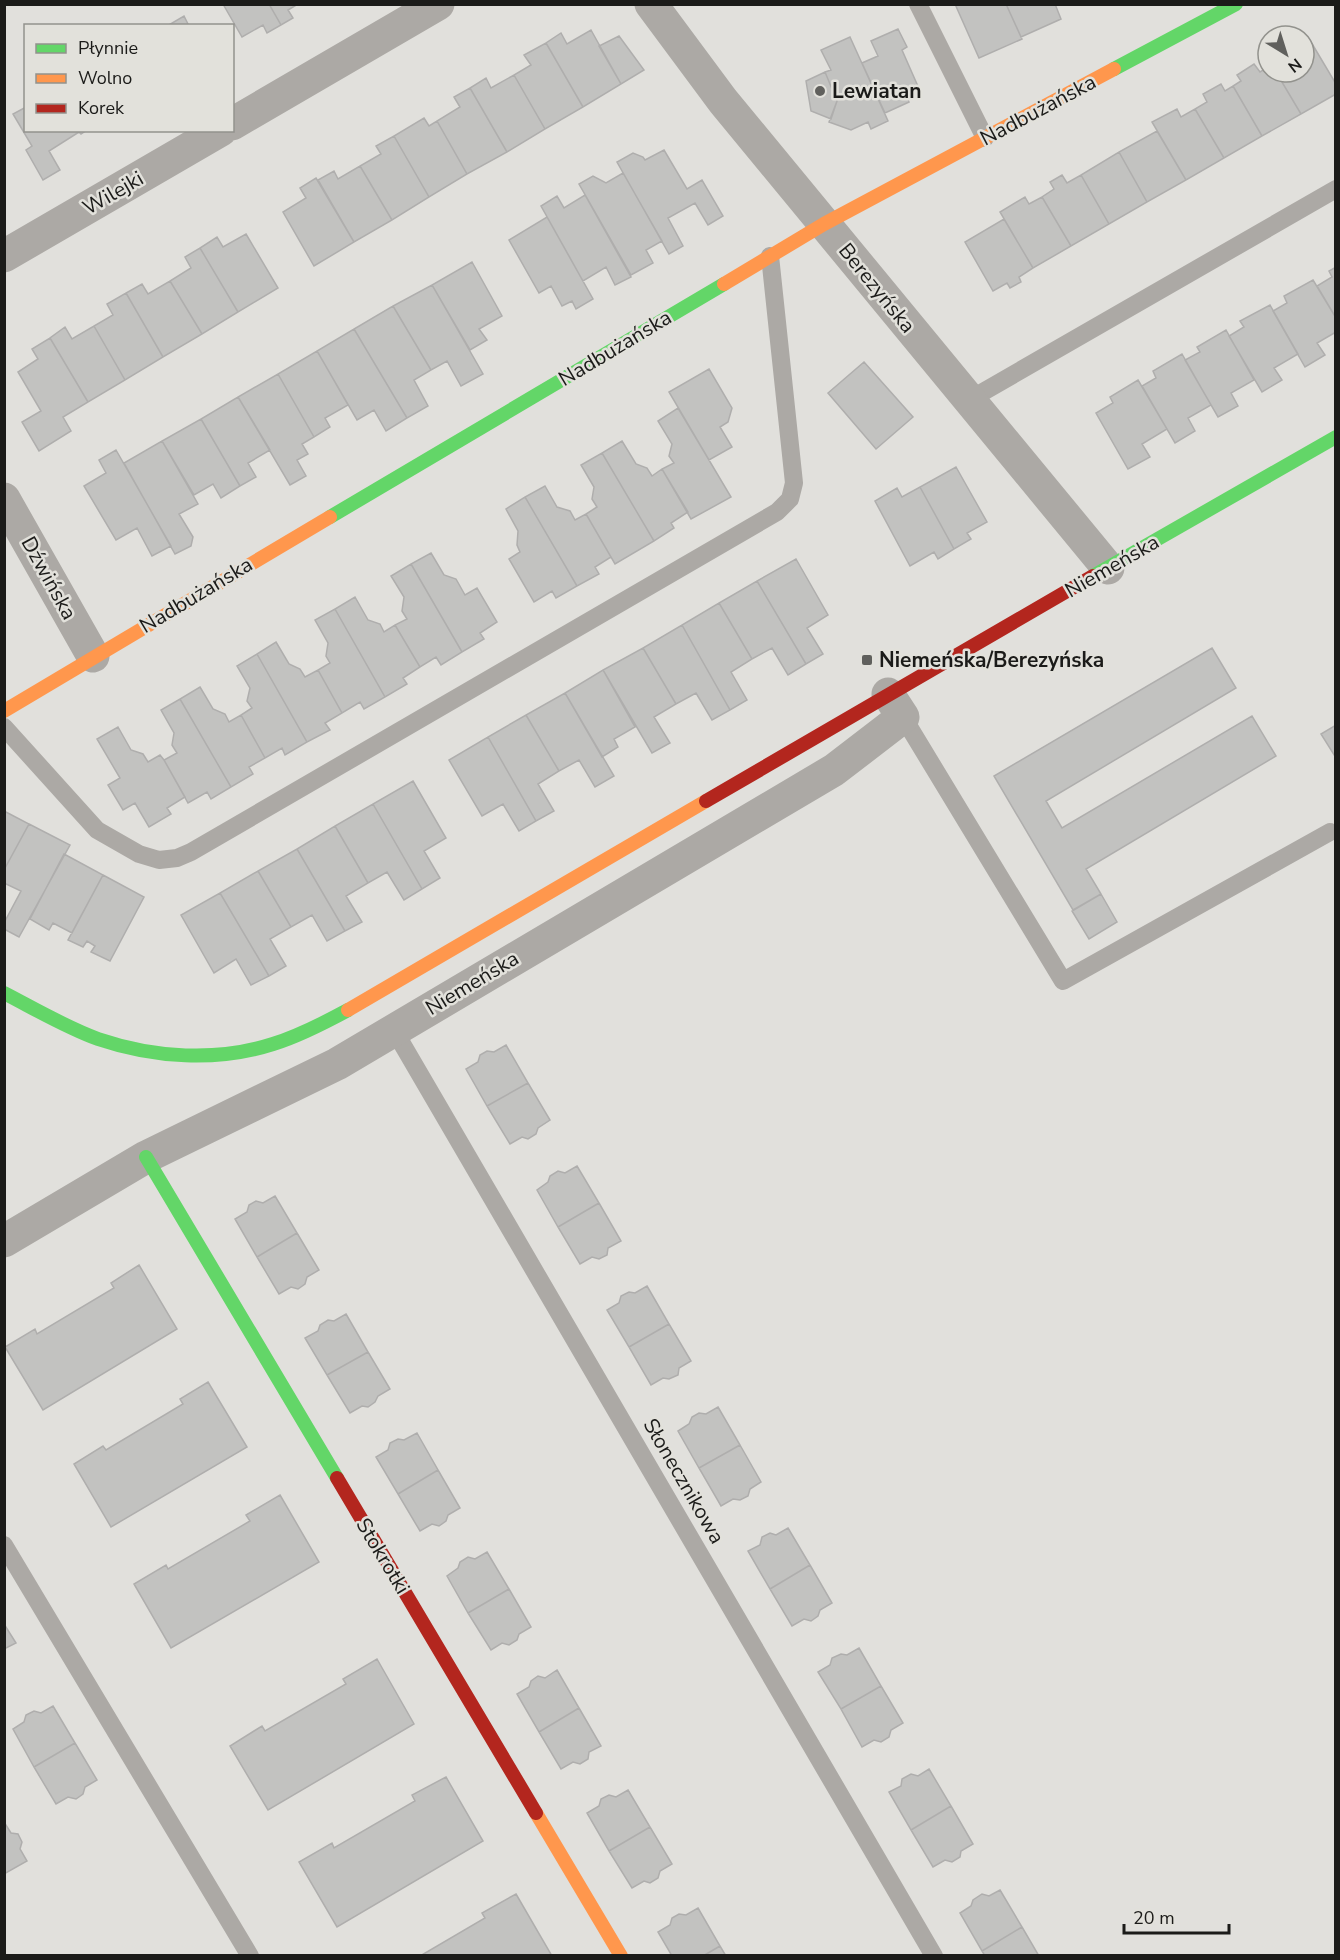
<svg xmlns="http://www.w3.org/2000/svg" width="1340" height="1960" viewBox="0 0 1340 1960" font-family="'Nunito Sans',sans-serif">
  <rect width="100%" height="100%" fill="#e1e0dc"/>
  <path fill="#c2c2c0" stroke="#afaead" stroke-width="1.5" d="M223,4H269L281,25L267,33L263,25L242,37Z
    M269,4H298L288,10L293,18L281,25Z
    M955,4H1006L1022,39L979,58Z
    M1006,4H1055L1061,19L1021,37Z
    M184,16L189,26H167Z
    M898,29L907,47L902,50L920,91L907,97L909,102L885,113L862,63L878,56L871,41Z
    M591,30L621,84L583,107L546,43L561,33L567,44Z
    M619,36L644,70L621,84L599,46Z
    M850,37L888,121L871,129L868,122L851,130L829,122L837,101L825,72L831,70L821,50Z
    M1311,42L1336,84V94L1301,114L1276,72H1304V46Z
    M546,43L583,107L545,129L514,75L531,65L524,55Z
    M1254,64L1260,72L1268,67V72H1276L1301,114L1262,136L1233,86L1241,81L1237,75Z
    M825,72L837,101L831,119L811,111L806,81Z
    M514,75L545,129L507,152L470,88L486,78L491,88Z
    M1221,84L1225,91L1233,86L1262,136L1224,158L1195,109L1207,102L1203,94Z
    M470,88L507,152L467,174L437,121L460,107L454,97Z
    M26,107V130H87L81,134L79,132L49,151L60,170L43,180L26,150L32,146L13,114Z
    M1177,109L1181,117L1195,109L1224,158L1186,180L1152,122Z
    M424,118L429,126L437,121L467,174L429,197L394,136Z
    M1157,131L1186,180L1147,202L1119,152Z
    M394,136L429,197L392,220L360,166L381,154L376,146Z
    M664,150L687,189L702,180L723,216L708,225L695,203L668,218L683,246L669,254L617,162L633,153L643,157L645,160Z
    M1119,152L1147,202L1109,224L1081,175Z
    M360,166L392,220L354,242L318,180L334,171L338,179Z
    M623,173L662,241L646,250L653,263L631,275L579,184L593,176L606,183Z
    M1062,175L1067,183L1081,175L1109,224L1071,246L1042,197L1054,189L1050,182Z
    M316,178L354,242L314,266L283,212L306,198L300,188Z
    M585,195L631,277L615,285L606,267L583,281L541,206L557,196L564,208Z
    M1025,197L1029,204L1042,197L1071,246L1033,268L1000,212Z
    M547,217L593,299L576,309L572,301L562,306L551,286L539,293L509,240Z
    M1004,219L1033,268L1019,277L1021,282L1010,288L1007,283L993,291L965,242Z
    M246,234L278,288L238,312L200,248L217,237L223,247Z
    M200,248L238,312L202,334L170,281L191,268L185,257Z
    M472,262L502,316L479,329L487,340L470,350L432,285Z
    M1336,267V318L1317,286L1332,277L1329,271Z
    M1313,280L1336,318V332L1317,343L1325,355L1305,367L1273,311L1287,303L1284,296Z
    M170,281L202,334L163,357L126,293L142,284L148,294Z
    M432,285L483,374L461,386L447,361L431,370L393,306Z
    M126,293L163,357L125,380L94,326L113,315L107,304Z
    M1270,305L1298,354L1274,368L1282,380L1262,392L1229,336L1244,327L1240,321Z
    M393,306L431,370L414,380L428,406L407,418L354,329Z
    M94,326L125,380L88,402L50,338L65,327L72,339Z
    M354,329L407,418L386,431L374,410L357,420L317,351Z
    M1226,330L1254,380L1231,393L1238,406L1218,417L1185,360L1200,352L1197,347Z
    M50,338L88,402L63,417L71,431L39,451L22,422L41,411L18,372L38,359L32,349Z
    M317,351L348,405L325,418L330,427L314,437L278,374Z
    M1182,354L1211,405L1188,418L1195,431L1175,443L1142,386L1156,378L1153,371Z
    M864,362L913,417L876,449L828,393Z
    M709,369L732,408L728,422L720,427L732,447L709,460L669,392Z
    M278,374L314,437L302,444L308,454L297,460L306,476L290,485L238,397Z
    M1138,380L1167,429L1142,444L1150,457L1128,469L1096,413L1113,403L1110,397Z
    M238,397L270,450L248,463L256,477L240,486L201,419Z
    M678,408L731,497L691,519L662,469L674,463L669,456L672,444L658,421Z
    M201,419L240,486L221,498L213,484L194,495L162,441Z
    M162,441L198,504L179,514L193,537L191,546L175,554L124,463Z
    M622,441L636,464L647,468L652,476L662,469L688,512L671,523L674,528L654,541L602,453Z
    M116,450L171,546L152,556L137,528L116,540L84,486L106,473L99,460Z
    M602,453L654,541L615,564L586,514L597,507L592,499L594,487L581,465Z
    M956,467L987,522L967,533L971,539L954,549L920,487Z
    M545,486L557,507L570,511L575,520L586,514L611,557L595,567L599,574L577,586L525,497Z
    M920,487L954,549L938,559L934,552L910,566L875,501L897,488L902,497Z
    M525,497L577,586L556,598L552,591L534,602L509,559L520,552L517,545L518,531L506,509Z
    M431,553L444,575L456,579L465,595L477,588L497,622L480,633L484,639L462,652L411,564Z
    M796,559L828,615L807,628L823,654L806,664L757,581Z
    M411,564L462,652L441,665L436,657L420,667L395,625L407,619L402,611L404,597L391,576Z
    M757,581L806,664L788,675L772,648L752,659L719,603Z
    M355,597L368,620L380,624L384,632L395,625L420,667L403,678L407,684L385,697L335,609Z
    M719,603L752,659L731,672L747,700L730,710L682,625Z
    M335,609L385,697L364,709L360,702L342,713L318,670L330,663L326,656L328,643L315,620Z
    M682,625L730,710L712,720L696,693L676,704L643,648Z
    M276,642L289,664L300,669L305,677L318,670L342,713L325,723L330,730L307,742L257,654Z
    M643,648L676,704L654,717L670,743L652,753L603,670Z
    M1212,648L1236,688L1046,801L1062,828L1252,716L1276,756L1086,869L1101,894L1073,910L994,776Z
    M257,654L307,742L285,755L282,748L265,758L241,715L252,708L247,701L250,688L237,666Z
    M603,670L635,727L614,739L618,747L602,757L565,693Z
    M200,687L213,709L225,714L229,722L241,715L265,758L249,767L253,774L231,787L180,699Z
    M565,693L614,776L595,787L579,760L559,771L526,715Z
    M180,699L231,787L211,799L207,792L188,803L164,760L177,753L172,745L174,733L161,710Z
    M526,715L559,771L538,784L554,811L536,821L488,737Z
    M1336,725V758L1321,734Z
    M118,727L131,750L143,754L148,762L160,755L164,760L185,797L167,808L171,814L149,827L135,803L123,810L108,785L120,778L97,739Z
    M488,737L536,821L519,831L503,804L482,816L449,760Z
    M413,781L446,838L424,851L440,878L422,889L373,804Z
    M373,804L422,889L404,900L387,872L368,883L335,826Z
    M4,811L29,824L4,870Z
    M29,824L70,845L19,937L4,929V923L21,891L4,883V870Z
    M335,826L368,883L346,896L362,922L345,931L297,849Z
    M297,849L345,931L327,941L312,915L291,927L258,871Z
    M64,854L103,875L72,933L53,923L49,930L30,919Z
    M258,871L291,927L270,939L286,966L269,976L220,893Z
    M103,875L144,897L110,961L91,952L95,946L87,941L83,947L68,940Z
    M220,893L269,976L251,985L236,959L214,973L181,915Z
    M1101,894L1117,922L1089,939L1072,911Z
    M506,1045L528,1083L487,1106L466,1069L478,1062L480,1055L487,1051L494,1052Z
    M528,1083L550,1120L538,1128L536,1134L528,1139L522,1137L510,1144L487,1106Z
    M577,1166L599,1203L558,1227L537,1190L548,1182L550,1176L558,1171L565,1173Z
    M275,1196L297,1233L257,1257L235,1219L247,1212L249,1205L256,1201L263,1203Z
    M599,1203L621,1241L608,1248L607,1255L599,1259L592,1257L580,1264L558,1227Z
    M297,1233L319,1270L307,1277L305,1284L298,1289L291,1287L279,1294L257,1257Z
    M139,1265L177,1329L43,1410L5,1347L35,1329L37,1334L114,1288L111,1283Z
    M647,1286L669,1324L629,1347L607,1310L619,1303L621,1296L629,1292L635,1293Z
    M346,1314L368,1352L327,1375L305,1338L318,1331L320,1325L328,1320L334,1321Z
    M669,1324L691,1361L679,1368L678,1375L669,1379L663,1378L651,1385L629,1347Z
    M368,1352L390,1389L378,1396L375,1402L368,1407L362,1406L350,1413L327,1375Z
    M208,1382L247,1447L111,1527L74,1464L103,1446L106,1450L183,1404L180,1399Z
    M718,1407L740,1445L699,1468L678,1431L689,1424L692,1417L699,1413L706,1414Z
    M417,1433L438,1470L398,1494L376,1457L388,1450L390,1443L398,1439L404,1440Z
    M740,1445L761,1482L750,1489L748,1496L740,1500L733,1499L721,1506L699,1468Z
    M438,1470L460,1508L448,1515L446,1521L439,1526L432,1524L420,1531L398,1494Z
    M280,1495L319,1562L171,1648L134,1584L166,1565L168,1569L250,1521L246,1515Z
    M788,1528L810,1565L770,1589L748,1551L760,1545L762,1537L770,1533L776,1535Z
    M487,1552L509,1589L468,1613L447,1576L458,1568L460,1562L468,1557L475,1559Z
    M810,1565L832,1603L820,1610L818,1616L811,1621L804,1619L792,1626L770,1589Z
    M509,1589L531,1627L519,1634L517,1640L509,1645L502,1643L491,1650L468,1613Z
    M4,1624L16,1643L4,1649Z
    M859,1648L881,1686L841,1709L818,1672L830,1665L832,1658L841,1654L847,1655Z
    M377,1659L414,1724L268,1810L230,1746L262,1726L265,1731L346,1684L343,1679Z
    M557,1670L579,1708L539,1732L517,1694L529,1687L531,1681L538,1676L545,1678Z
    M881,1686L903,1723L891,1730L889,1737L881,1742L874,1740L862,1747L841,1709Z
    M53,1706L75,1743L34,1767L13,1729L24,1722L26,1715L34,1711L41,1713Z
    M579,1708L601,1746L589,1752L588,1759L580,1764L573,1762L561,1769L539,1732Z
    M75,1743L97,1780L85,1787L83,1794L76,1799L68,1797L56,1804L34,1767Z
    M929,1769L951,1806L911,1830L889,1792L901,1786L902,1779L911,1774L918,1776Z
    M446,1777L483,1841L337,1927L299,1862L332,1843L334,1848L415,1801L412,1795Z
    M628,1790L650,1827L609,1851L587,1813L599,1806L601,1799L609,1795L616,1797Z
    M951,1806L973,1844L961,1851L960,1857L952,1862L945,1860L933,1867L911,1830Z
    M4,1822L11,1833L18,1834L22,1842L20,1849L27,1861L4,1874Z
    M650,1827L672,1864L660,1871L658,1878L650,1883L644,1881L632,1888L609,1851Z
    M1000,1890L1022,1927L982,1951L960,1913L971,1906L973,1900L982,1894L989,1896Z
    M516,1894L552,1956H420L485,1918L482,1913Z
    M698,1908L720,1946L703,1956H672L658,1932L670,1925L672,1918L679,1914L686,1915Z
    M1022,1927L1039,1956H985L982,1951Z
    M720,1946L726,1956H703Z"/>
  <g fill="none" stroke-linecap="round" stroke-linejoin="round">
    <path stroke="#aca9a5" stroke-width="18" d="M918,4L985,138
      M969,400L1336,189
      M903,717L1063,981L1330,832
      M4,727L97,830L139,854L159,860L177,858L191,852L777,512L790,499L794,483L770,256
      M394,1030L934,1956
      M4,1545L250,1956"/>
    <path stroke="#aca9a5" stroke-width="33" d="M651,4L723,101L1108,568
      M232,124L438,4
      M4,256L221,130
      M4,499L93,656
      M4,1241L146,1157L337,1064L834,770L903,717L888,694"/>
    <path stroke="#63d668" stroke-width="14" d="M1114,69L1236,4
      M330,517L724,284
      M1093,576L1336,437
      M4,993C35,1009 65,1027 98,1039C154,1058 217,1062 273,1044C299,1036 324,1023 348,1010
      M146,1157L337,1478"/>
    <path stroke="#ff974d" stroke-width="14" d="M724,284L824,224L1114,69
      M4,711L330,517
      M348,1010L706,801
      M536,1813L621,1956"/>
    <path stroke="#b3261e" stroke-width="14" d="M706,801L1093,576
      M337,1478L536,1813"/>
  </g>
  <g fill="#60605d" stroke="#e2e1db" stroke-width="2">
    <circle cx="820" cy="91" r="6"/>
    <rect x="861" y="654" width="12" height="12" rx="3"/>
  </g>
  <g text-anchor="middle" dominant-baseline="central" stroke-width="5" stroke-linejoin="round" paint-order="stroke">
    <g font-size="21" font-weight="bold" fill="#1b1b19" stroke="#e2e1db" text-anchor="start">
      <text x="832" y="91">Lewiatan</text>
      <text x="879" y="660">Niemeńska/Berezyńska</text>
    </g>
    <g font-size="21" fill="#1b1b19" stroke="#e2e1db">
      <text transform="translate(1038 110) rotate(-28)">Nadbużańska</text>
      <text transform="translate(113 193) rotate(-30)">Wilejki</text>
      <text transform="translate(877 288) rotate(51)">Berezyńska</text>
      <text transform="translate(615 348) rotate(-31)">Nadbużańska</text>
      <text transform="translate(1112 566) rotate(-30)">Niemeńska</text>
      <text transform="translate(49 578) rotate(61)">Dźwińska</text>
      <text transform="translate(196 595) rotate(-31)">Nadbużańska</text>
      <text transform="translate(472 983) rotate(-31)">Niemeńska</text>
      <text transform="translate(684 1481) rotate(60)">Słonecznikowa</text>
      <text transform="translate(383 1556) rotate(59)">Stokrotki</text>
    </g>
  </g>
  <rect width="1340" height="1960" fill="none" stroke="#1b1b19" stroke-width="12"/>
  <rect x="24" y="24" width="210" height="108" fill="#e2e1db" stroke="#92928d" stroke-width="1.5"/>
  <rect x="36" y="44" width="30" height="9" fill="#63d668" stroke="#92928d" stroke-width="1.5"/>
  <text x="78" y="54" font-size="18" fill="#1b1b19">Płynnie</text>
  <rect x="36" y="74" width="30" height="9" fill="#ff974d" stroke="#92928d" stroke-width="1.5"/>
  <text x="78" y="84" font-size="18" fill="#1b1b19">Wolno</text>
  <rect x="36" y="104" width="30" height="9" fill="#b3261e" stroke="#92928d" stroke-width="1.5"/>
  <text x="78" y="114" font-size="18" fill="#1b1b19">Korek</text>
  <g transform="translate(1286 54) rotate(142)"><circle r="28" fill="#e2e1db" stroke="#92928d" stroke-width="1.5"/>
  <path d="M0-4.5L10 22L0 15L-10 22Z" fill="#60605d"/>
  <text y="-9" font-size="16" font-weight="bold" text-anchor="middle" fill="#1b1b19">N</text>
  </g>
  <path d="M1124 1924v9h105v-9" fill="none" stroke="#1b1b19" stroke-width="3"/>
  <text x="1133" y="1924" font-size="18" fill="#1b1b19" stroke="#e2e1db" stroke-width="4.5" paint-order="stroke">20 m</text>
</svg>
